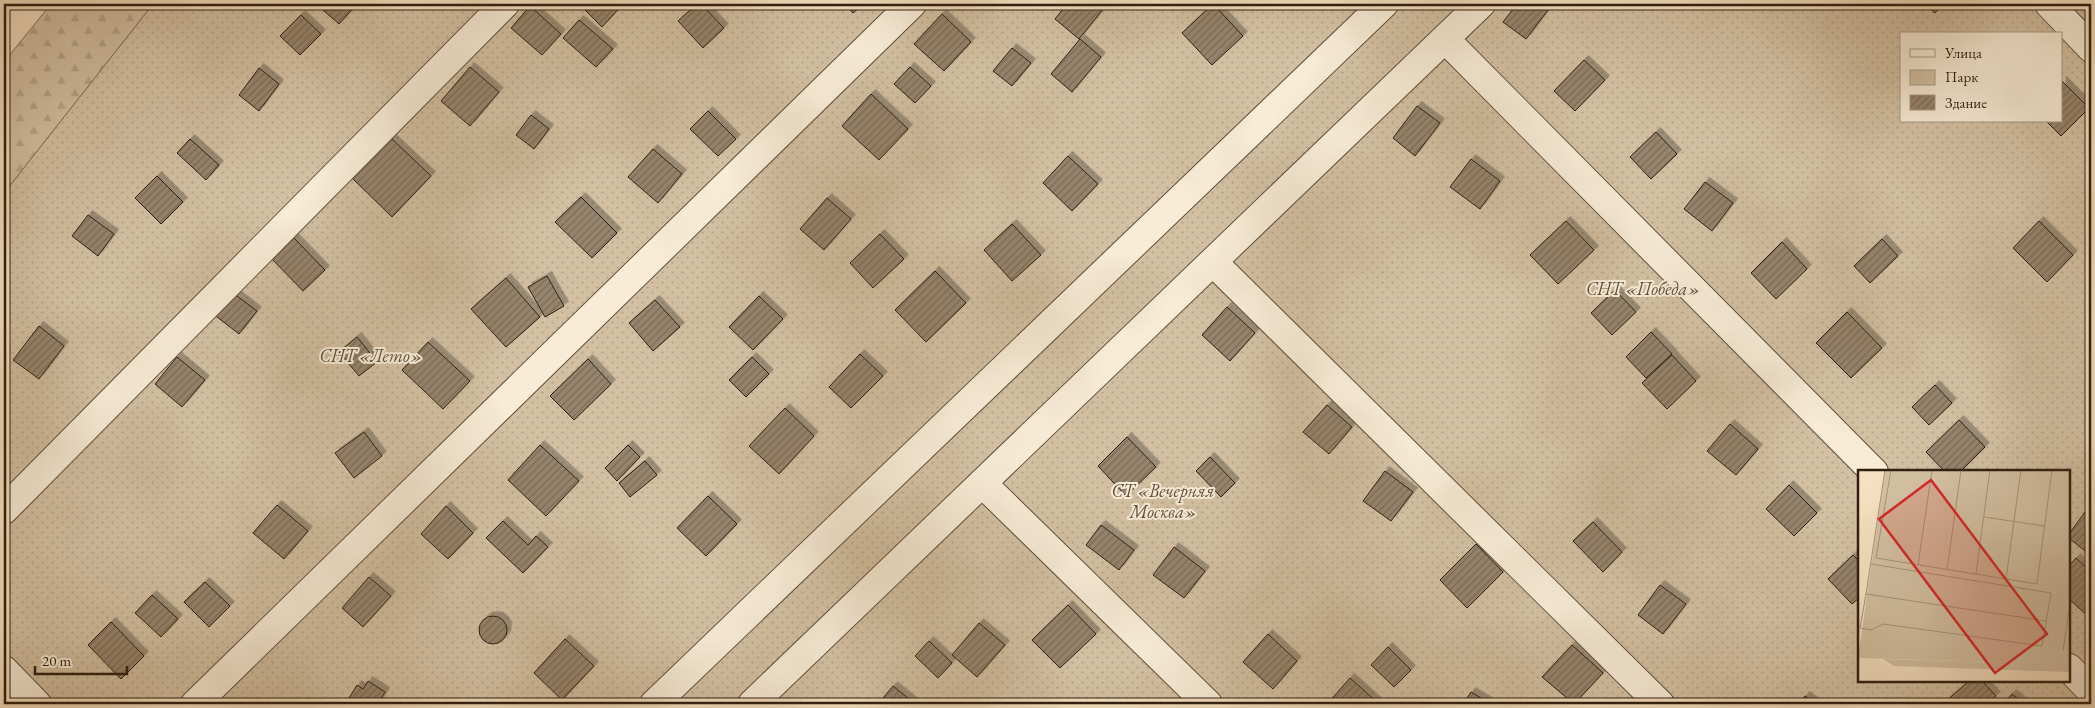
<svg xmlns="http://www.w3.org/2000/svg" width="2095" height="708" viewBox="0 0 2095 708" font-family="'EB Garamond',serif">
  <defs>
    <pattern id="green-dots" width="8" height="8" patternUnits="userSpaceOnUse" patternTransform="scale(1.25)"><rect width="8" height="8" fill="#d3c0a3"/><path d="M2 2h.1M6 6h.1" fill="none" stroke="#b5a58b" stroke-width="1.8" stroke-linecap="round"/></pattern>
    <pattern id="forest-firs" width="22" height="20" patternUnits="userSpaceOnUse" patternTransform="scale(1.25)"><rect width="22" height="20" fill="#d3c0a3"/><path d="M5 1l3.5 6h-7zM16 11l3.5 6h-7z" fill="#b5a58b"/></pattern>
    <pattern id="building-hatch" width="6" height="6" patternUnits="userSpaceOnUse" patternTransform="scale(1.25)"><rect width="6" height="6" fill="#96846d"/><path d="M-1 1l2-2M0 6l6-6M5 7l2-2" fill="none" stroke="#7b6b58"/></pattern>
    <filter id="shadow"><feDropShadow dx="4.5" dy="-4.5" stdDeviation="0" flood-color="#0004"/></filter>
  </defs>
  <rect width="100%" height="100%" fill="#f5e1c1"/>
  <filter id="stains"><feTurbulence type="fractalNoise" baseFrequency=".004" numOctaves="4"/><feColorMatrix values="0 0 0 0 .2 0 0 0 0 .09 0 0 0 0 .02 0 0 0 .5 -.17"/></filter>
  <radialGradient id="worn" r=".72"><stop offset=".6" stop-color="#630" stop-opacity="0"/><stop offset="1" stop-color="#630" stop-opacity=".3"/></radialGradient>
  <path fill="url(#green-dots)" stroke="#81705a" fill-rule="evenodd" d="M153,4H2091V704H4V193ZM1901,34H2061V121H1901ZM1859,472H2069V682H1859Z"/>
  <path fill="url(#forest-firs)" stroke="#81705a" d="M51,4H153L4,193V62Z"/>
  <path fill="url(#building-hatch)" stroke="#2f1f12" filter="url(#shadow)" d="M316,4H357L339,24Z
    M579,4H623L602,27Z
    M697,4H701L724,28L703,48L678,21Z
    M845,4H864L853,13Z
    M1067,4H1099L1104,8L1079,39L1055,19Z
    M1213,4L1243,36L1212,65L1182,33Z
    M1517,4H1540L1548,10L1526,39L1503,22Z
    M1925,4H1943L1935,13Z
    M530,6L561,34L542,55L511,28Z
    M942,14L971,42L944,71L914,44Z
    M301,15L321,34L300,55L280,36Z
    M579,20L613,49L596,67L563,38Z
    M1080,39L1101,57L1072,92L1051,74Z
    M1012,48L1031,63L1012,86L993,71Z
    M1584,60L1605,80L1575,111L1554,91Z
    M470,67L499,92L470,126L441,101Z
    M910,67L931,86L915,103L894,84Z
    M259,68L279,84L259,111L239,95Z
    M2062,81L2089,108L2061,136L2046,121H2061Z
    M871,94L908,129L879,160L842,126Z
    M1417,106L1440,123L1415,156L1393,138Z
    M708,111L736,139L718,156L690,129Z
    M531,115L549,129L534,149L516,135Z
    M1656,132L1677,154L1651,179L1630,157Z
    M391,138L431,176L392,217L352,178Z
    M190,139L219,165L206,180L177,153Z
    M653,149L682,174L658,203L628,177Z
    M1068,156L1098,184L1072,211L1043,183Z
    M1471,159L1500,181L1480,209L1450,187Z
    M157,176L183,202L161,224L135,198Z
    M1705,182L1733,203L1712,231L1684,209Z
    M581,197L617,233L592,258L555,222Z
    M827,198L851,219L824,250L800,229Z
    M88,215L114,234L98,256L72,236Z
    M1566,221L1594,250L1558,284L1530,255Z
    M2039,221L2073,255L2047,282L2013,248Z
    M1012,224L1041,255L1012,281L984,250Z
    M880,234L904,259L873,288L850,263Z
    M292,236L325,270L303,291L270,257Z
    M1882,239L1898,256L1870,283L1854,266Z
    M1782,242L1807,269L1776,299L1751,273Z
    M935,271L966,303L926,342L895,310Z
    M547,276L564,306L545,317L528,287Z
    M506,278L540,317L506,347L471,309Z
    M229,290L257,311L239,334L212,313Z
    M1615,290L1636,312L1612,335L1591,313Z
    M759,296L783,319L753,350L729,327Z
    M655,300L680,327L653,351L629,323Z
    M1227,307L1255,333L1230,361L1202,335Z
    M1847,312L1882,348L1851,378L1816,343Z
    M39,326L64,346L39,379L13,360Z
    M1651,332L1672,354L1646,378L1626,357Z
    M357,337L377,362L359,376L339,352Z
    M428,342L470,381L443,409L402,370Z
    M860,354L883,376L851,408L829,387Z
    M1672,355L1696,381L1667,409L1642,383Z
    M177,357L205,380L182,407L155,384Z
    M752,357L769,374L746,397L729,380Z
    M588,359L611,384L574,420L550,396Z
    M1935,385L1952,403L1929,425L1912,407Z
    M1327,405L1352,427L1329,454L1303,432Z
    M785,408L814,436L779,474L749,446Z
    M1959,420L1985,447L1960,472H1945L1926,452Z
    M1730,424L1758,449L1736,475L1707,451Z
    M364,432L382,456L354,478L335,453Z
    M1127,437L1156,467L1126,496L1098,466Z
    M540,445L579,481L546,516L508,480Z
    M628,445L640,457L617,481L605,468Z
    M1210,457L1235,483L1221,497L1196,471Z
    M645,461L657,475L630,497L619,483Z
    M1385,471L1413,492L1391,521L1363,501Z
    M1789,485L1817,513L1794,536L1766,509Z
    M708,496L737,524L706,556L677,528Z
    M277,505L308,531L284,559L253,533Z
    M446,506L473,533L448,559L421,534Z
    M2085,512L2091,517V543L2085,551L2069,538V534Z
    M503,521L528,545L536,536L548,547L523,573L486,538Z
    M1593,522L1622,552L1603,572L1573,541Z
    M1101,525L1134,550L1119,570L1086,545Z
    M1476,544L1503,572L1467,608L1440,580Z
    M1174,547L1205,571L1184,598L1153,575Z
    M1853,555L1859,561V598L1852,604L1828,579Z
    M2076,558L2091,572V615L2089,617L2069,599V566Z
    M369,577L391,596L363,627L342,608Z
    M205,582L230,606L209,627L184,602Z
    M1660,585L1686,604L1663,634L1638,615Z
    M152,595L178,619L161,637L135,613Z
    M1068,605L1096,634L1060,668L1032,640Z
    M479 630a14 14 0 1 1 28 0a14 14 0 1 1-28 0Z
    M111,622L144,656L121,679L88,645Z
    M979,623L1005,645L977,677L952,655Z
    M1268,634L1297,661L1273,689L1243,662Z
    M565,639L594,666L562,700L534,673Z
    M929,641L952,663L938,678L915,656Z
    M1572,645L1603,673L1574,704L1542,677Z
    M1388,647L1411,670L1394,687L1371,665Z
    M1350,678L1379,704H1327Z
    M368,681L385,692L378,704L346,703L357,685L363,689Z
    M1968,682H1983L1996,696L1987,704H1949L1946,701Z
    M893,686L915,704H878Z
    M1471,692L1491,704H1463Z
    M2012,694L2024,704H2003Z
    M1805,696L1816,704H1799Z"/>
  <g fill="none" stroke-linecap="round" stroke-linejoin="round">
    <g stroke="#60503e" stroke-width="30">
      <path id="minor" d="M2049,4L2091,48
        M1445,39L1874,472
        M1213,262L1660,704
        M982,483L1208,704
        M4,510L505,4
        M2069,668L2091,691
        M4,670L37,704
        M195,704L912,4
        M654,704L1384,4
        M752,704L1481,4"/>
    </g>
    <use href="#minor" stroke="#f8ecd7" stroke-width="28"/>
  </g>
  <g text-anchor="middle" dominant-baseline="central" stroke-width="4" stroke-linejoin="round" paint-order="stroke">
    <g font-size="18" font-style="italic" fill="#604f3e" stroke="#f8ecd7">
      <text x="1643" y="288">СНТ «Победа»</text>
      <text x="371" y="355">СНТ «Лето»</text>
      <text x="1163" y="490">СТ «Вечерняя<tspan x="1163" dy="21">Москва»</tspan></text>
    </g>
  </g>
  <g transform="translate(1858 470)">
    <rect width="212" height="212" fill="#f5e1c1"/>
    <path d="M27,0H212V182L197,181L181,193L0,188Z" fill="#d3c0a3"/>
    <path d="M197,181L212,182V202L36,196L25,189L181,193Z" fill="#d3c0a3"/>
    <path fill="none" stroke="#a6937b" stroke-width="1" d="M27,0L8,124L188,151M33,0L18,88L179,114L194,0M126,47L186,56M60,95L74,0M89,100L103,0M118,104L132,0M148,109L163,0M8,124L2,158L13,160L25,154L184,176L193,123L13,94M205,181L213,126"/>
    <path fill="#d62828" fill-opacity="0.15" stroke="#d62828" stroke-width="2.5" d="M73,10L189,164L137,203L21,49Z"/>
    <rect width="212" height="212" fill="none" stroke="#2f1f12" stroke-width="2.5"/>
  </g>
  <rect width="2095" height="708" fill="none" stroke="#f5e1c1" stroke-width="20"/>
  <rect x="5" y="5" width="2085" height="698" fill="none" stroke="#2f1f12" stroke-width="2.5"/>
  <rect x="10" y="10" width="2075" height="688" fill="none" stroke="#2f1f12"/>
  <rect x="1900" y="32" width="162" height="90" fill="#f8ecd7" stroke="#a89a88"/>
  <rect x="1910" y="49" width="25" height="8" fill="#f8ecd7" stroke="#a89a88"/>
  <text x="1945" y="58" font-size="15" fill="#2f1f12">Улица</text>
  <rect x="1910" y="70" width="25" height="15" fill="#d3c0a3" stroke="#a89a88"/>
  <text x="1945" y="82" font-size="15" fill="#2f1f12">Парк</text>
  <rect x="1910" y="95" width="25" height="15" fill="url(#building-hatch)" stroke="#a89a88"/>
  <text x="1945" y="108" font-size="15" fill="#2f1f12">Здание</text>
  <path d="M35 666v8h92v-8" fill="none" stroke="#2f1f12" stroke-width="2.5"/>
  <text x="42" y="666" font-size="15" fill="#2f1f12" stroke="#f8ecd7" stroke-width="4" paint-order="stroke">20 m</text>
  <rect width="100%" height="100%" filter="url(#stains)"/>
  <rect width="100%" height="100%" fill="url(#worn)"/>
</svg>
